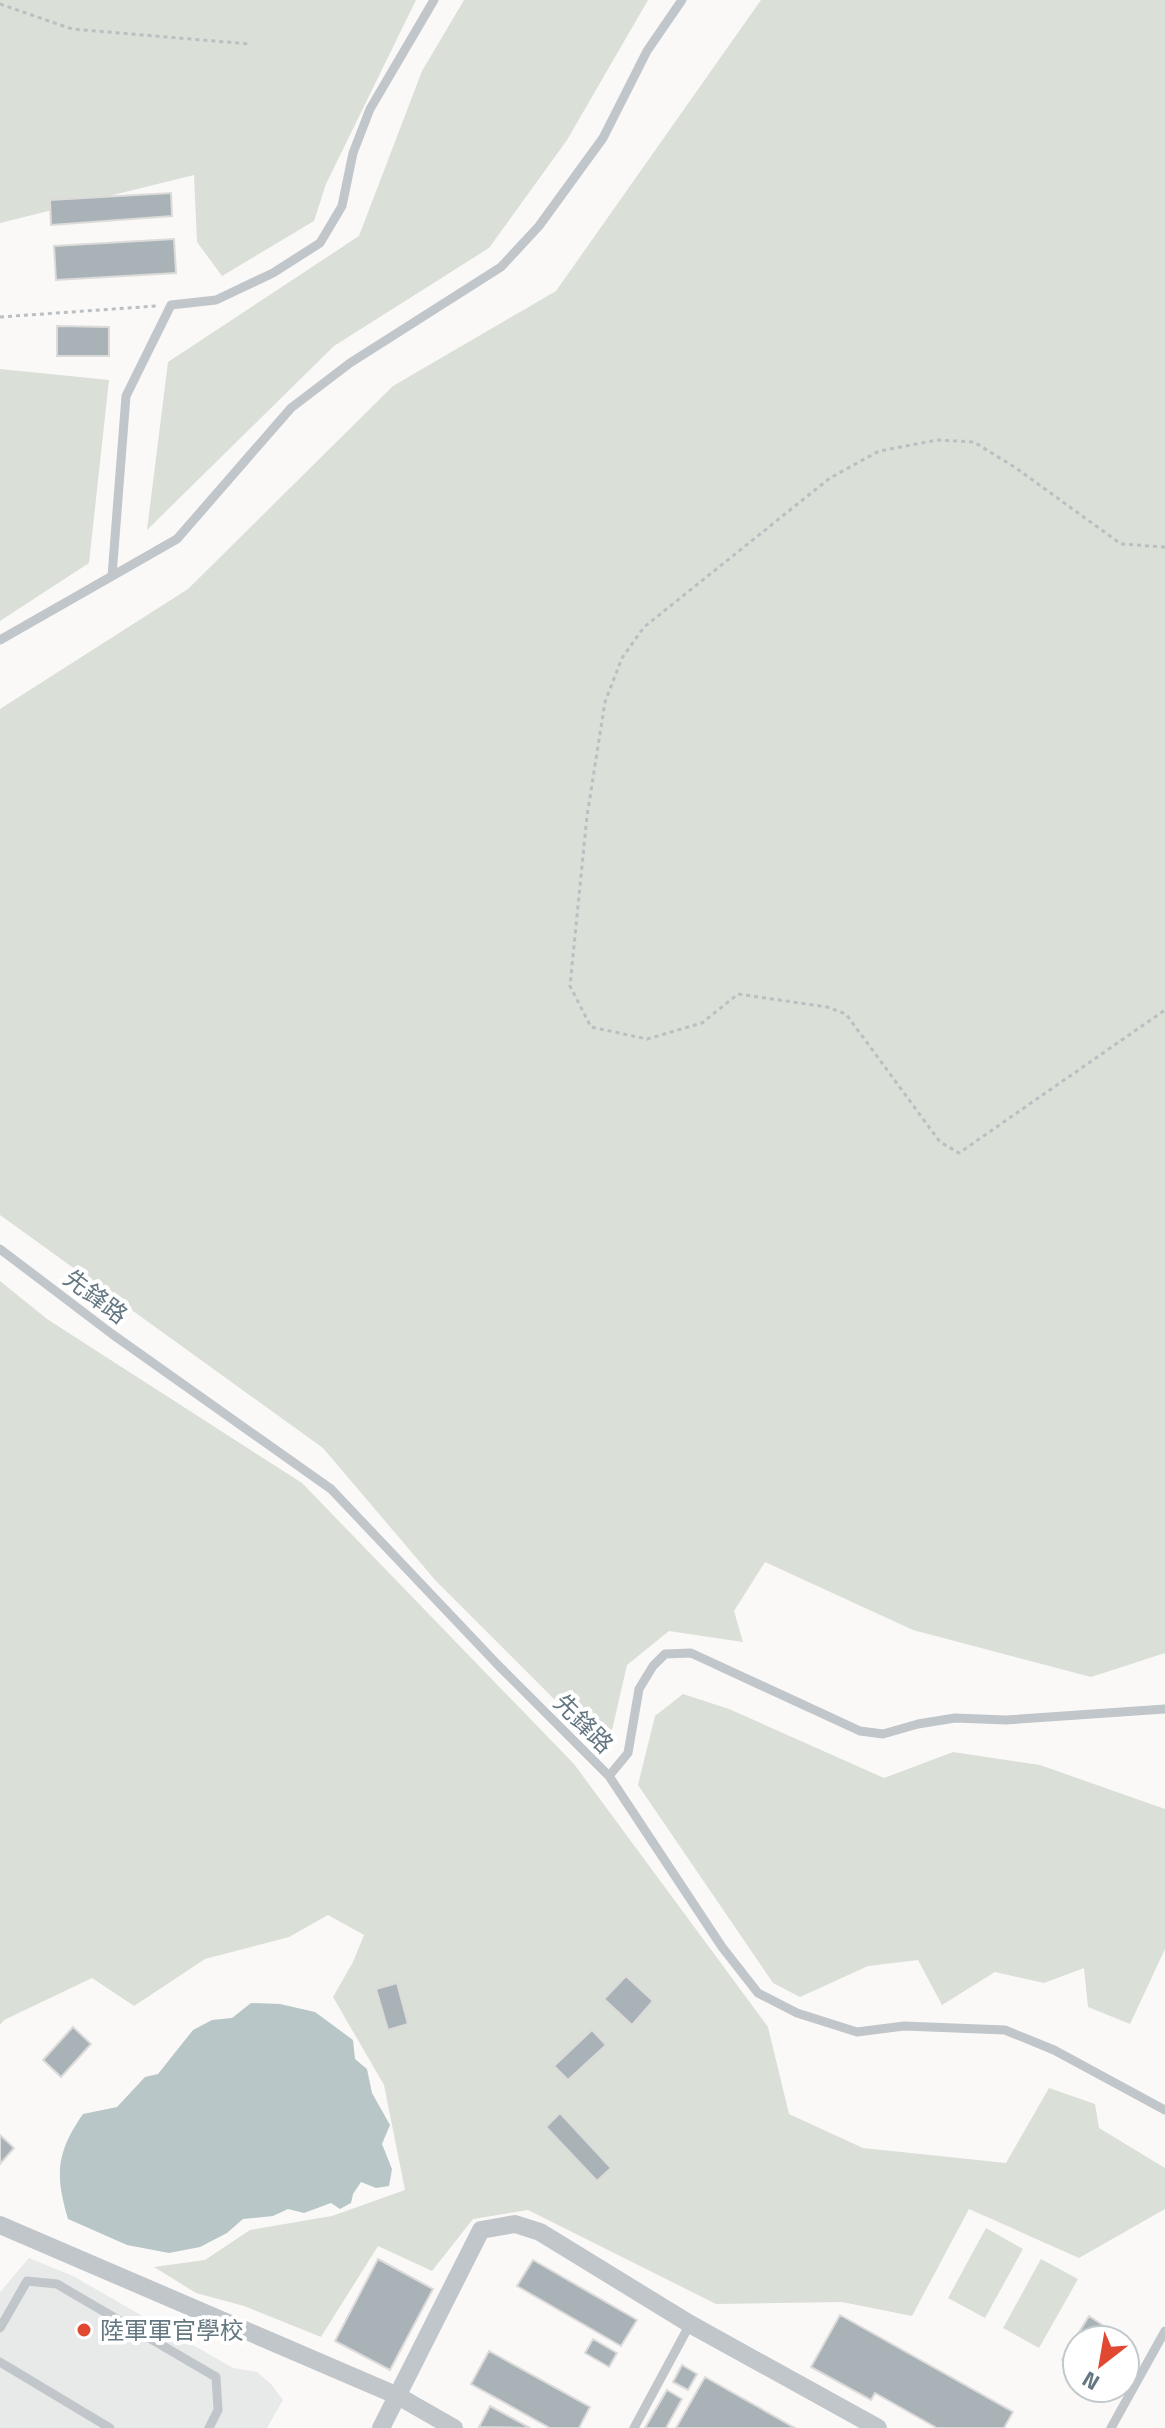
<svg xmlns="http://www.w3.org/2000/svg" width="1165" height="2428" viewBox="0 0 1165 2428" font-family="'Titillium Web','Noto Sans TC',sans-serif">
  <rect width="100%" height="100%" fill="#faf9f8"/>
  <path fill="#e8e9e9" d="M29,2258L73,2276L233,2368L257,2372L271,2384L283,2400L267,2428H0V2292Z"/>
  <path fill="#dadfd7" d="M0,0H416L326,184L314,221L222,276L197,242L194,175L0,223Z
    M464,0H648L567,140L489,248L334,346L147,530L168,362L359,236L422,71Z
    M761,0H1165V1653L1091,1677L913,1630L765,1562L734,1611L743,1642L669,1631L627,1665L607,1752L436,1581L323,1448L0,1215V709L188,589L393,386L556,291Z
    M0,369L109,380L89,563L0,621Z
    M0,1281L47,1319L302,1483L574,1764L768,2027L789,2114L863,2148L1006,2163L1049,2088L1095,2104L1099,2128L1165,2168V2209L1079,2258L969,2209L912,2316L842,2302L716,2304L528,2210L473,2219L432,2271L378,2246L321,2337L244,2306L196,2293L154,2267L205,2260L250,2230L332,2216L405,2190L384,2085L333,1997L353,1962L364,1935L328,1915L289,1937L205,1959L134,2006L92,1978L4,2020L0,2025Z
    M683,1694L729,1709L884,1778L953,1752L1040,1765L1165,1809V1949L1130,2024L1088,2007L1084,1968L1044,1983L995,1972L942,2005L918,1960L868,1966L800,1997L773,1983L638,1785L655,1716Z
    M986,2228L1023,2249L985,2318L948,2298Z
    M1041,2259L1078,2279L1039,2348L1003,2328Z"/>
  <path fill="#b8c6c8" d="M251,2003L280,2004L315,2012L353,2040L355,2059L367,2069L372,2093L390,2125L382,2144L392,2169L389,2186L376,2188L361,2182L353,2194L351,2203L340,2209L331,2203L304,2213L288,2209L273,2216L243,2219L227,2233L200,2247L169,2253L127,2245L68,2219C55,2175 56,2153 83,2114L117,2107L145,2077L158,2074L193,2030L212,2020L232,2018Z"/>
  <path fill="#a8b2b7" stroke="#dcdbda" stroke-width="2" d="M171,193L172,216L51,225L50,200Z
    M174,239L176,273L56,280L54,246Z
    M57,326L109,327V356H57Z
    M626,1976L653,2001L632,2025L604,1999Z
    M397,1983L408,2024L388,2030L376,1989Z
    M73,2027L91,2044L61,2077L43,2060Z
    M592,2030L606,2045L568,2080L554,2066Z
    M560,2113L611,2168L597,2181L546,2127Z
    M0,2135L14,2148L0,2164Z
    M378,2259L433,2289L390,2370L335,2341Z
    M533,2260L637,2320L621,2346L517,2286Z
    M840,2315L1013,2412L1004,2428H937L875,2393L871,2400L811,2367Z
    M1089,2316L1104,2326L1096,2340H1077V2370L1062,2360Z
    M593,2339L617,2353L609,2367L585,2353Z
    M489,2351L590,2407L579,2428H550L471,2384Z
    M682,2365L697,2374L688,2390L673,2382Z
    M705,2377L795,2428H676Z
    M667,2390L682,2399L666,2428H645Z
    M490,2406L530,2428L479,2427Z"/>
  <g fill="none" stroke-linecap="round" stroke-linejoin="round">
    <path stroke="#bbbfc2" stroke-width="3" stroke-dasharray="4 4" stroke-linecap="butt" d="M0,4L72,29L250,44
      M0,317L156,306
      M1165,547L1121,544L1016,468L974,442L937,440L879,451L830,478L644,627L622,658L605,702L587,816L570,986L591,1027L647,1039L702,1023L738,994L827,1007L846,1014L940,1142L959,1153L1165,1010"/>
    <path stroke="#c1c6ca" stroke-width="9" d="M112,576L126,396L171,305L216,300L273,273L320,243L342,206L353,153L370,109L434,0
      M0,640L177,539L291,408L350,363L501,267L539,226L603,138L647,51L682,0
      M0,1249L112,1334L331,1489L497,1664L609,1776L722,1947L758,1993L797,2013L857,2032L904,2026L1005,2030L1054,2050L1165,2110
      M609,1776L628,1753L639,1689L653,1666L665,1654L691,1653L860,1731L883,1734L918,1724L955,1718L1006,1720L1165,1709
      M0,2328L27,2281L57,2284L216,2377L218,2410L209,2428
      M0,2362L110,2428
      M634,2428L690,2324
      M1111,2428L1165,2331"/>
    <path stroke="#c1c6ca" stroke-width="18" d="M0,2225L398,2396L454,2428
      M381,2428L481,2230L515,2224L540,2232L690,2324L878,2428"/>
  </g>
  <circle fill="#e14831" stroke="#fff" stroke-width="3" cx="84" cy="2330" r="8"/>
  <g text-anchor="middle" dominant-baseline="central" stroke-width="8" stroke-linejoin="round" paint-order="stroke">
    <g font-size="24" fill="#657882" stroke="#fff">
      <text transform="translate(96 1296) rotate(37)">先鋒路</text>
      <text transform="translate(584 1723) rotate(45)">先鋒路</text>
    </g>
    <g font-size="24" fill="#657882" stroke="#fff" text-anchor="start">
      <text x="100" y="2330">陸軍軍官學校</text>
    </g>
  </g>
  <g transform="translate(1101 2364) rotate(211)"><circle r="38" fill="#ffffff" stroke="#c1c9cd" stroke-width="2"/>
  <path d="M0-6L14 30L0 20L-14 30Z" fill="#e14831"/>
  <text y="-12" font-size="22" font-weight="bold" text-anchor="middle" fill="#657882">N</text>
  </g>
</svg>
